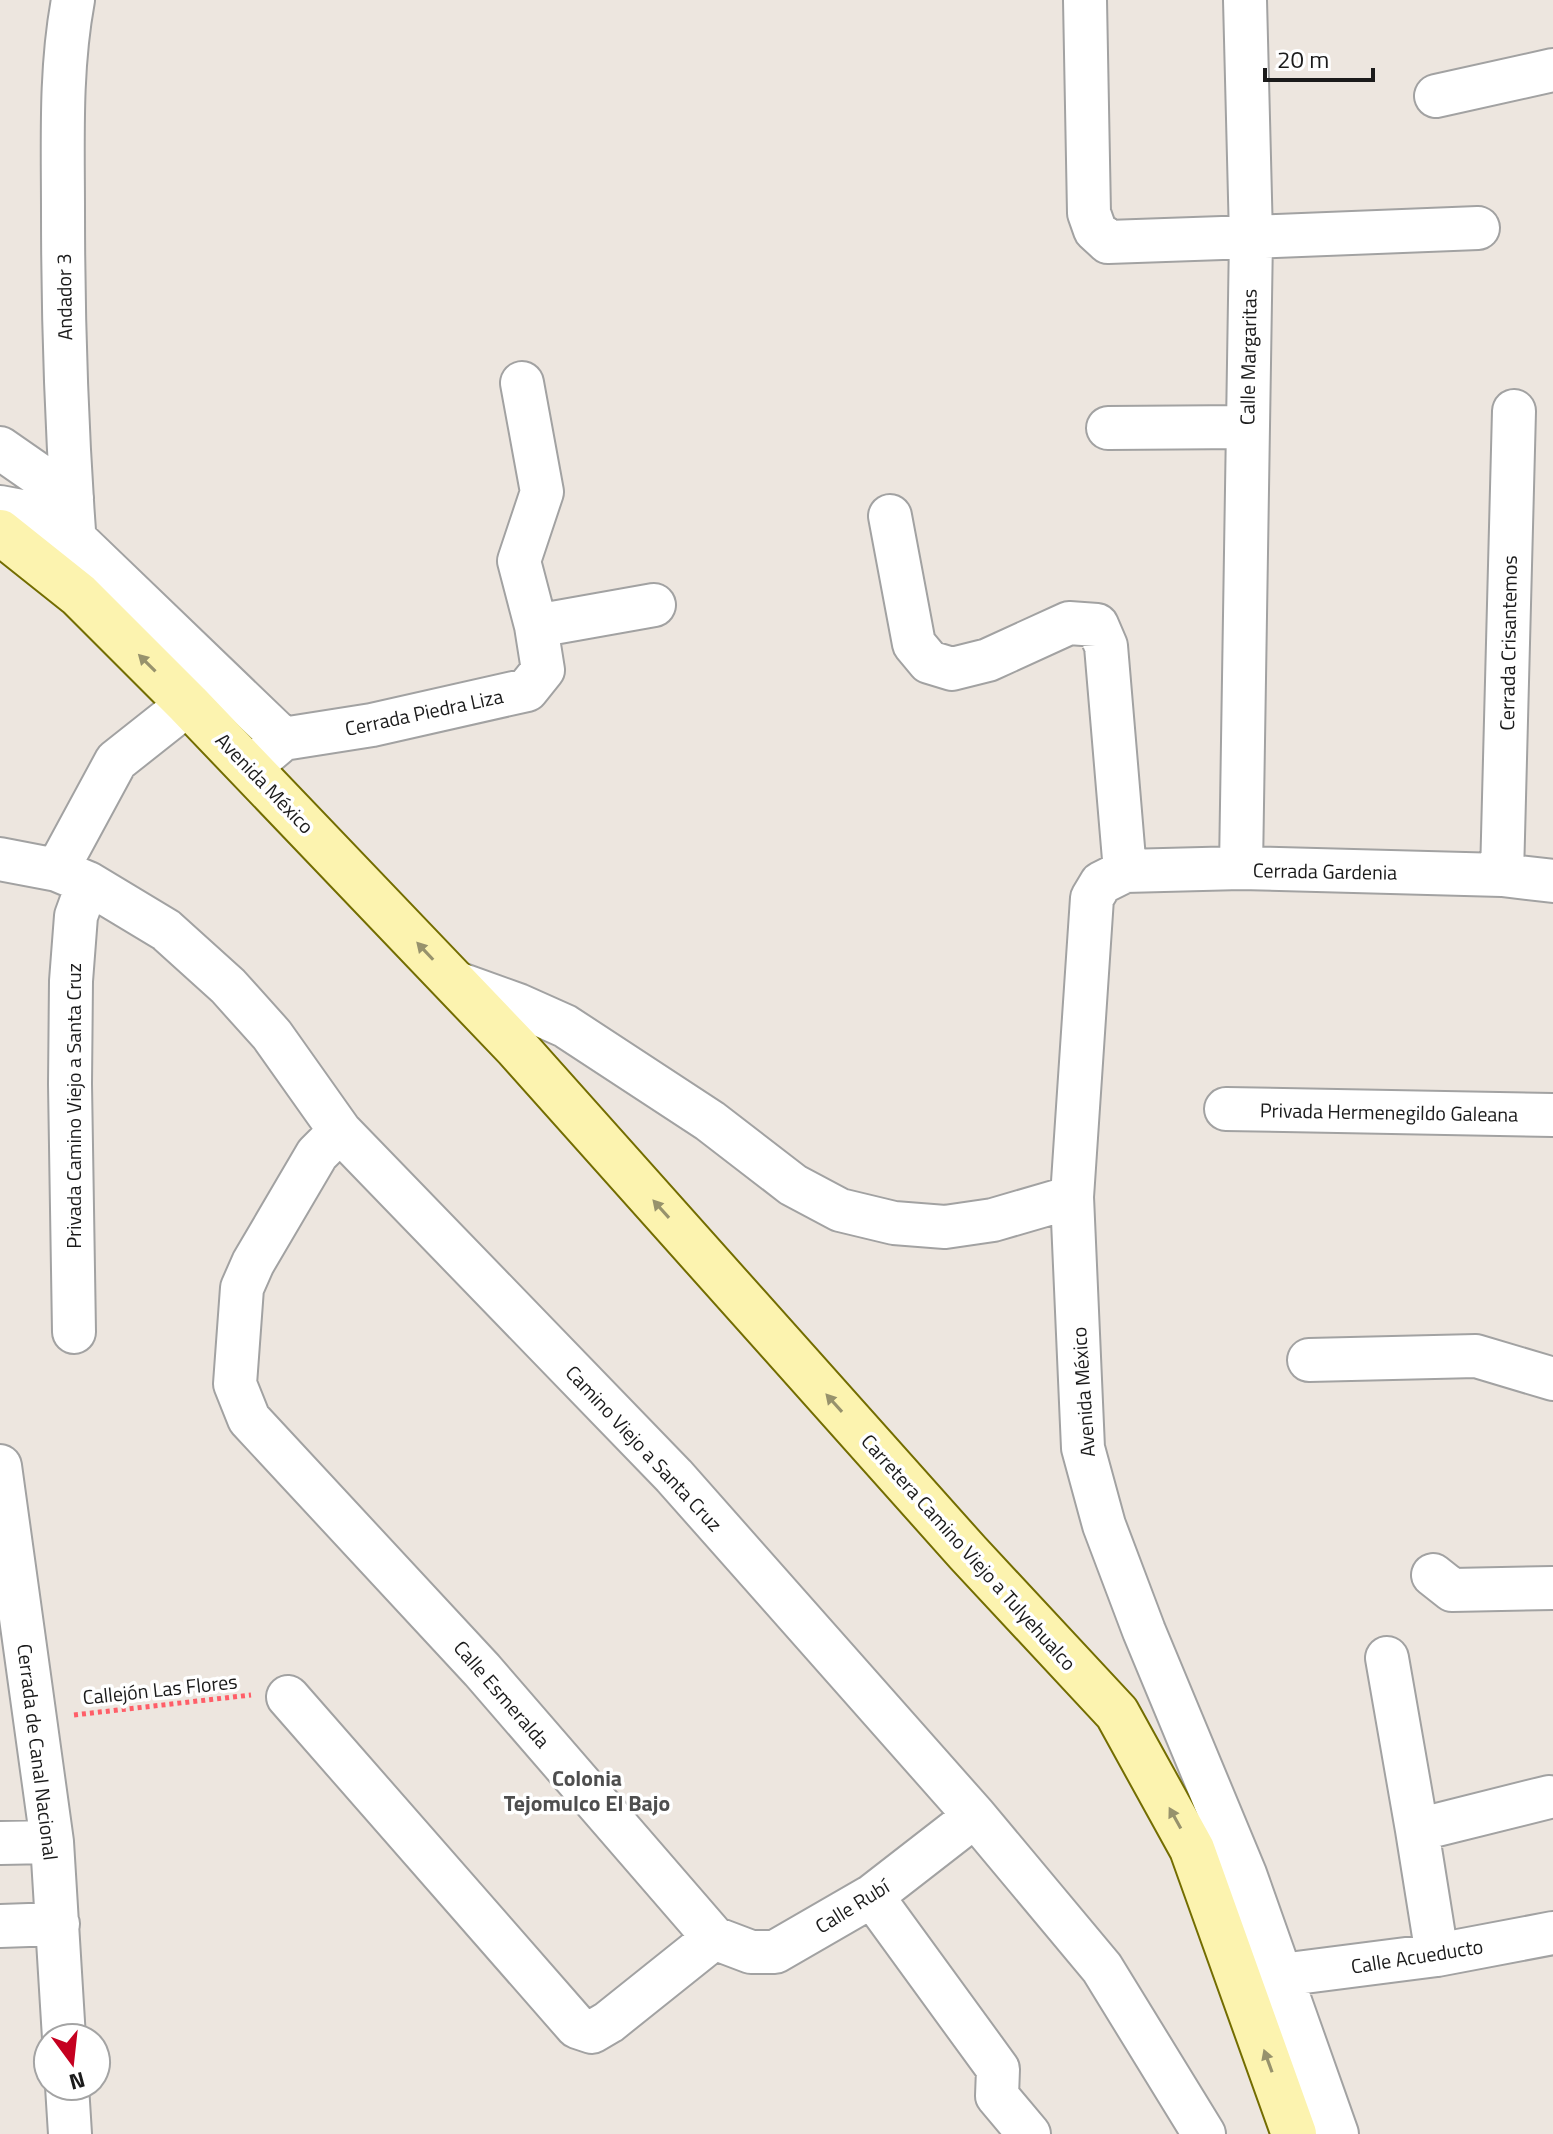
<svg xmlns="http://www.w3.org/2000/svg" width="1553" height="2134" viewBox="0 0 1553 2134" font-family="'Titillium Web',sans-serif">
  <rect width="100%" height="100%" fill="#ede6df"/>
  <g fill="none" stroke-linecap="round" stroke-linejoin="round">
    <g stroke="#a2a2a2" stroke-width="46">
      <path id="minor" d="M73,0C60,70 63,141 63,212C63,340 68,468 79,595
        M1085,0L1089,213L1095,230L1108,242L1251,237L1241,868
        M1245,0L1251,237L1478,228
        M1436,96L1553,70
        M1108,428L1246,427
        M0,448L72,498
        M0,507L21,511L74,538L283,739
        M890,516L914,644L929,662L952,669L988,660L1069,623L1097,625L1106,646L1125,871
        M536,626L654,605
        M250,767L283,739L372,725L527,690L543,670L536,626L519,561L542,492L522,383
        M0,859L57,870L88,883L166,930L228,986L272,1035L340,1131L674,1476L975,1816L1102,1968L1204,2134
        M57,870L116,761L188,704
        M1502,875L1514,411
        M454,982L518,1005L565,1026L710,1121L793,1185L840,1210L894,1223L945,1227L993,1220L1072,1197
        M1226,1109L1553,1115
        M340,1131L317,1154L253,1263L242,1288L235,1384L249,1419L482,1670L714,1938L751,1952H775L872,1896L975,1816
        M74,1332L70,1084L71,981L76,916L88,883
        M1309,1360L1476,1356L1553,1379
        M0,1466L52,1842L64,2038
        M1433,1575L1452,1590L1553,1588
        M1387,1658L1417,1830
        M288,1697L577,2027L592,2032L609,2022L714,1938
        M0,1843L52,1842
        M872,1896L998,2069L997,2096L1029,2134
        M0,1926L58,1924
        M1437,1955L1417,1830L1549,1797
        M1281,1975L1437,1955L1553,1933
        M67,2086L70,2134
        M1337,2134L1245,1874L1144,1631L1104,1525L1083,1448L1072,1197L1092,898L1101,883L1125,871L1241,868L1502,875L1553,881"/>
    </g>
    <g stroke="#736d01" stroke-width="48">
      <path id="secondary" d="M0,532L79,595L188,704L517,1048L968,1553L1117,1713L1192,1849L1294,2134"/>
    </g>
    <path stroke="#ff5e68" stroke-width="5" stroke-dasharray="4 4" stroke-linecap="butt" d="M74,1715L251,1695"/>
    <use href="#minor" stroke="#fff" stroke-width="42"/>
    <use href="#secondary" stroke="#fcf3af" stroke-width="44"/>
  </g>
  <defs><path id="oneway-solid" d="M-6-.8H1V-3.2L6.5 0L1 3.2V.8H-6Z" transform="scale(2)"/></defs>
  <g fill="#97926c">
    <use href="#oneway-solid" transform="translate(147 663) rotate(-135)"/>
    <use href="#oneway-solid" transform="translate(425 951) rotate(-133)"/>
    <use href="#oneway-solid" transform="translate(661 1209) rotate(-132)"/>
    <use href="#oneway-solid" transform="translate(834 1403) rotate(-132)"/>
    <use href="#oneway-solid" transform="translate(1175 1818) rotate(-119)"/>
    <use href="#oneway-solid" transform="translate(1268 2061) rotate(-110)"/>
  </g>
  <g text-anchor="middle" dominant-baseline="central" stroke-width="7" stroke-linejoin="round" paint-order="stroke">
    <g font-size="20" fill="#1b1b1b" stroke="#fff">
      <text transform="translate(64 297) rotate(-91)">Andador 3</text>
      <text transform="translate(1248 357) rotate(-89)">Calle Margaritas</text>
      <text transform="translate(1508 643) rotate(-89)">Cerrada Crisantemos</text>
      <text transform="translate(424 712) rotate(-12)">Cerrada Piedra Liza</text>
      <text transform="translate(265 783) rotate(46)">Avenida México</text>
      <text transform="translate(1325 871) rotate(1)">Cerrada Gardenia</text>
      <text transform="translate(73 1106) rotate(-90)">Privada Camino Viejo a Santa Cruz</text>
      <text transform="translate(1389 1112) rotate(1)">Privada Hermenegildo Galeana</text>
      <text transform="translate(1083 1392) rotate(-94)">Avenida México</text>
      <text transform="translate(644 1448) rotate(47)">Camino Viejo a Santa Cruz</text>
      <text transform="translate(969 1552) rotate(48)">Carretera Camino Viejo a Tulyehualco</text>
      <text transform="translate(160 1689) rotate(-6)">Callejón Las Flores</text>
      <text transform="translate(502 1694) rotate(49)">Calle Esmeralda</text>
      <text transform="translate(38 1752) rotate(83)">Cerrada de Canal Nacional</text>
      <text transform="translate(852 1906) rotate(-32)">Calle Rubí</text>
      <text transform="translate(1417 1956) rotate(-9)">Calle Acueducto</text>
    </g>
    <g font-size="22" font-weight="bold" fill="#4e4e4e" stroke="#fff">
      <text x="587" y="1778">Colonia<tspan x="587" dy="25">Tejomulco El Bajo</tspan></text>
    </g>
  </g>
  <g transform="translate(72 2062) rotate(165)"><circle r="38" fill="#ffffff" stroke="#a4a4a4" stroke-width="2"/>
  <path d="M0-6L14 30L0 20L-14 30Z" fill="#c50020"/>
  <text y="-12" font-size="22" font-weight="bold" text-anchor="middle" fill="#1b1b1b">N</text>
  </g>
  <path d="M1265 68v12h108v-12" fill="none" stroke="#1b1b1b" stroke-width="4"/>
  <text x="1277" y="68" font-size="24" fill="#1b1b1b" stroke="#ffffff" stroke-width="6" paint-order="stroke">20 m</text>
</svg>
